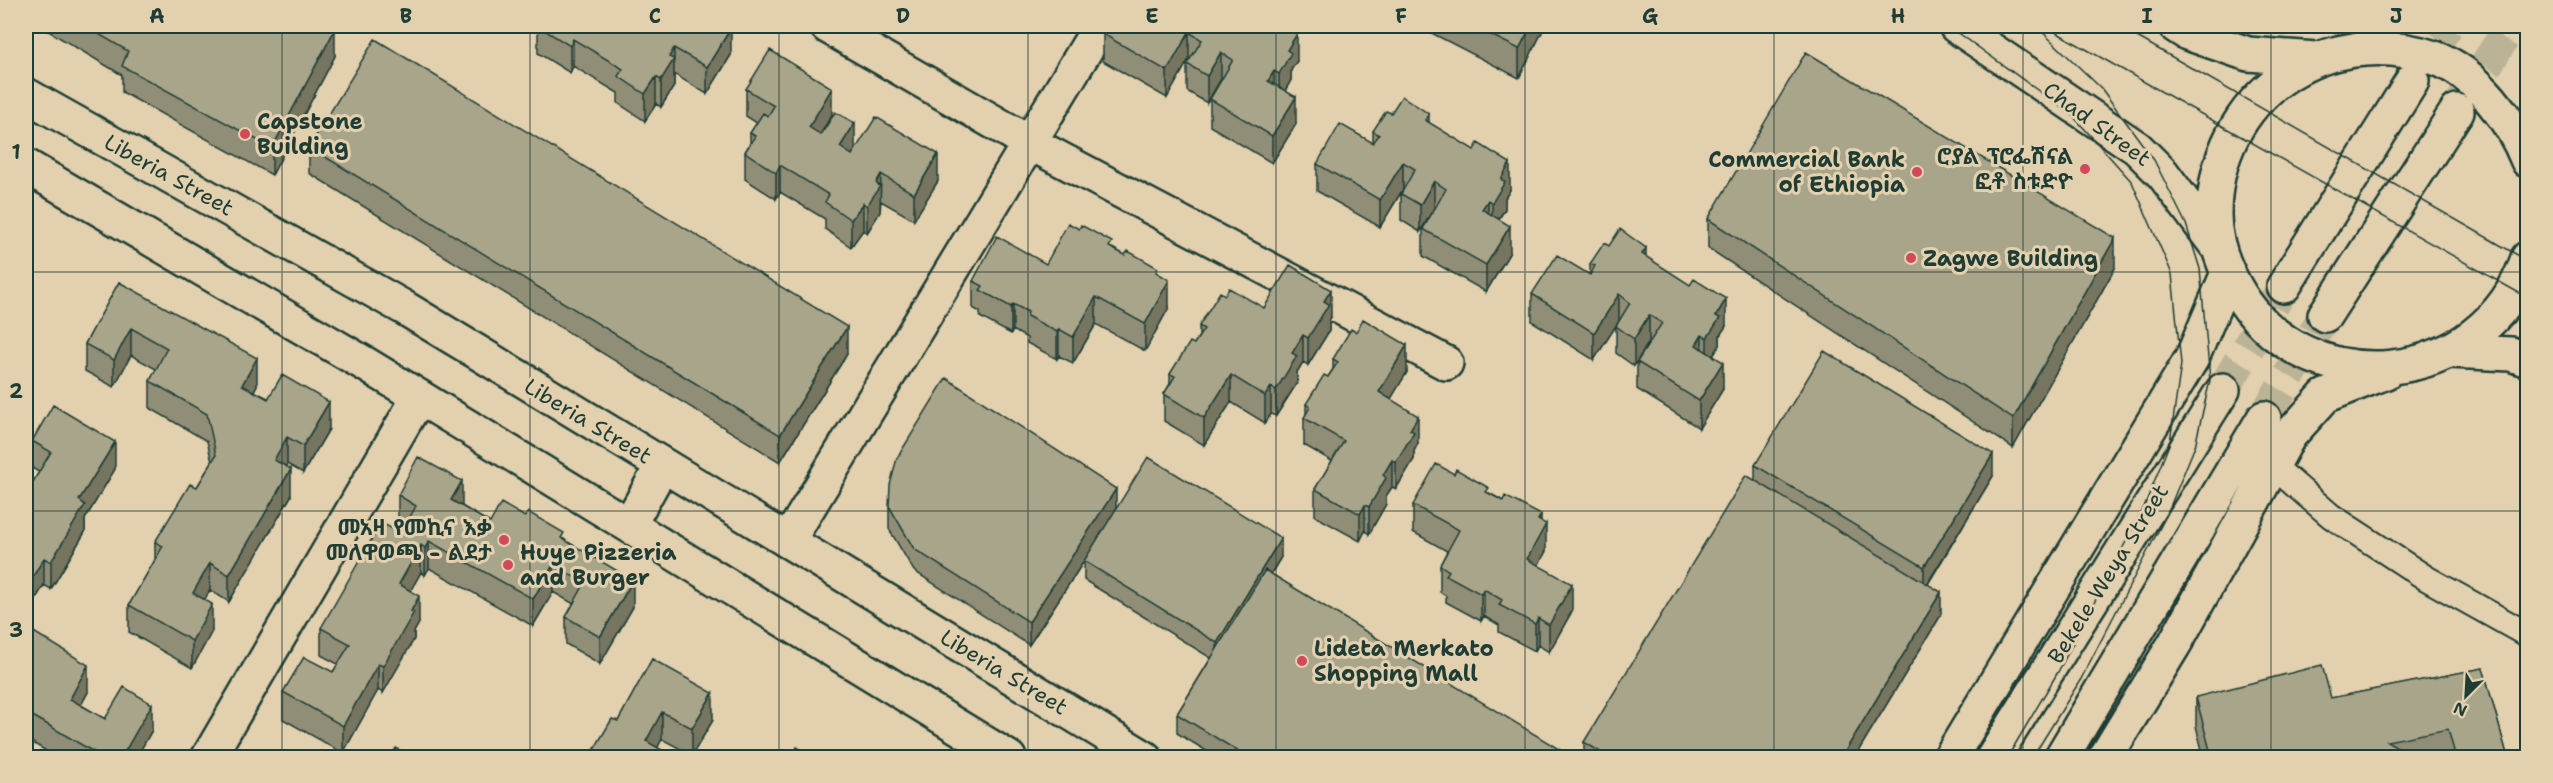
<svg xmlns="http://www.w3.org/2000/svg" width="2553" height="783" viewBox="0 0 2553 783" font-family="'Shantell Sans','Noto Sans Ethiopic',sans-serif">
  <rect width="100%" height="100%" fill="#e2d0ae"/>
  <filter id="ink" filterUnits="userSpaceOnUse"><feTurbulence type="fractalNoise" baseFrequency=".0167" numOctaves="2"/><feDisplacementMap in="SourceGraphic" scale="12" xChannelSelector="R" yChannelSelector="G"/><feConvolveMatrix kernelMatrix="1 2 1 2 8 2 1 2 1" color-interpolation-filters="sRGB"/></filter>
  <g filter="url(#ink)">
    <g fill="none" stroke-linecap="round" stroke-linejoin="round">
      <path stroke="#bbb396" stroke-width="33" stroke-dasharray="33 16" stroke-linecap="butt" d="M2412,80L2447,26
        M2459,107L2511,26
        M2223,390L2284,286
        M2264,418L2325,315"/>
      <g stroke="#1f3d34" stroke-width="28">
        <path id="service" d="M2272,465L2331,516L2426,578L2528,635"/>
      </g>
      <g stroke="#1f3d34" stroke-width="38">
        <path id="minor" d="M827,26L1030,143L1446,363
          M788,541L1100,26
          M208,758L419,397"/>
      </g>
      <g stroke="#1f3d34" stroke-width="38">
        <path id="tertiary" d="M26,95L403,307L1145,758
          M26,166L367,365L1009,758
          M629,525L662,466"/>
      </g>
      <g stroke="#1f3d34" stroke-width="38">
        <path id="primary" d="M1956,26L2137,148L2163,174L2216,245
          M2176,26L2187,33L2248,54L2316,59
          M2528,161C2513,122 2476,72 2435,58C2323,21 2214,96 2214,215C2214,242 2223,265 2236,288C2304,408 2485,389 2528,258
          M2284,286L2412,81
          M2325,315L2457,111
          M2450,351L2511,354L2528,360
          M1950,758L2192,358L2228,273
          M1993,758L2223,390
          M2061,758L2264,418
          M2105,758L2175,643L2289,436L2325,396L2386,372"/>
      </g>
      <use href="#service" stroke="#e2d0ae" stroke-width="24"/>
      <use href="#minor" stroke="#e2d0ae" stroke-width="33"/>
      <use href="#tertiary" stroke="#e2d0ae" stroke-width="33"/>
      <use href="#primary" stroke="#e2d0ae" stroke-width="33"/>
      <path stroke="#1f3d34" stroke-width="1.5" d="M1949,26L2073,116L2132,182L2172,274L2181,364L2170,442L2144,507L2058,672L2007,758
        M2045,26L2528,298
        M2118,26L2528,261
        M2032,758L2081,679L2167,514L2195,446L2210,380L2200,269L2186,224L2154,160L2101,88L2036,26"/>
    </g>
    <path fill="#918e77" stroke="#1f3d34" stroke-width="1.5" d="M40,26H328L335,56L272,175L122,92V75Z
      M538,26L731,55L707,94L674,74V86L661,107L656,104L645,121L618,103V93L573,66L570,73L538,53Z
      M1284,26L1297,61L1291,70V80L1285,91L1296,124L1272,163L1210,126V99L1222,79H1221L1207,103L1187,91V64L1190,59H1189L1167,98L1103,61V34Z
      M1418,26H1545L1519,78Z
      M746,89L832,114L820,134L855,150L938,181L914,220L881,201L880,212L867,233L863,230L851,247L825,229V219L780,192L776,199L745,179V152L750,143V133L757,123L746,116Z
      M1391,113L1429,123L1510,190L1505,198V209L1499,219L1510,252L1486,292L1423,256V229L1435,209L1434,208L1420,232L1401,220V194L1403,189L1380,227L1317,191V164L1373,143V131Z
      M309,147L847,354L780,462L309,173Z
      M1708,219L2115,268L2013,448L1708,248Z
      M1609,246L1646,257L1726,326L1720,335V345L1713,356L1723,389L1699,428L1637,389V362L1650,342L1634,366L1616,353V326L1619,321L1594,360L1532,321V294L1590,275V264Z
      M1112,248L1158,273L1169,307L1145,351L1096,324L1073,363L1059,356L1057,359L1027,343V338L1013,330L1011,334L980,317V312L973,308V281Z
      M119,282L257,385L254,391L329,429L303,473L287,464L285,466L291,496L229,602L210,590L204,600L212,631L192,668L129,632V605L155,560V542L197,487L212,462L207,441L150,408V381L156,369L131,355L114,387L85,371V344Z
      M1225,295L1264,308L1331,317L1329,320V331L1308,365L1303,362L1297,372V383L1276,416L1271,414L1265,423L1231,402L1204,445L1164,421V394L1170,384V374L1194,344L1199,336V326Z
      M1333,359L1407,372L1390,399L1418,443L1414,451V459L1396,489L1392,487L1386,496V504L1369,534L1365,531L1360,541L1315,516V489L1332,461L1304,445V418L1306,414V404L1328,377L1333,369Z
      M32,441L115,469L85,519V532L51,589L44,585L28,611L32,631L88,692L81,705L105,719L152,730L136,758H58L26,739V478L33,482L39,472L32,468Z
      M1755,465L1993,476L1928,584L1941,615L1854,758H1584V742L1755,480Z
      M1489,493L1541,522L1546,551L1538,565L1572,611L1549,652L1538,645L1535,651L1499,632V625L1484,616L1481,621L1446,602V596L1440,592V565L1447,551L1413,532V505Z
      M398,495L462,506L490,523L564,539L633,607L600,664L566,644V617L574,604L553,592L533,626L429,568L425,575L421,572L410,591L419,623L414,632V639L383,693L378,690L343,753L283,719V692L333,672L338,664L321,655V628L401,533L405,526L398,522Z
      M889,506L1116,509L1281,557L1271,574L1562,758H1218L1177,733V714L1211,658L1084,580V561L1029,645L914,571L889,529Z
      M652,659L713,720L692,755L662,739L657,748L589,758L618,721Z
      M2483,668L2508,758H2204L2196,726V697L2331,698Z"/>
    <path fill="#767461" stroke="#1f3d34" stroke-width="1.5" d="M1531,26H1545L1519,78V49Z
      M731,28V55L707,94V67Z
      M335,29V56L272,175V148Z
      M1189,32V59L1167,98V71Z
      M1297,34V61L1291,70V80L1279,101V74L1287,50Z
      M573,39V66L570,73V46Z
      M674,48V86L661,107V80L669,57Z
      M1221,52V79L1207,103V76Z
      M1274,71V98L1268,81Z
      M656,77V104L645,121V94Z
      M832,88V114L809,154V127Z
      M1296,97V124L1272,163V136Z
      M1429,114V141L1425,120Z
      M855,123V150L840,174V147Z
      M938,154V181L914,220V194Z
      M1403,162V189L1380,227V200Z
      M1510,163V190L1505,198V209L1492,229V203L1501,179Z
      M780,165V192L776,199V173Z
      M881,174L880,212L867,233V206L876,183Z
      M1434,181V208L1420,232V205Z
      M1488,200V227L1482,209Z
      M863,203V230L851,247V220Z
      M1510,226V252L1486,292V265Z
      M2115,238V268L2013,448V419Z
      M1646,248V275L1642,254Z
      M1169,280V307L1145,351V324Z
      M1331,290V317L1329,320V331L1308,365V338L1324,301Z
      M1619,294V321L1594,360V333Z
      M1096,297V324L1073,363V337Z
      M1726,299V326L1720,335V345L1707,365V338L1716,316Z
      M1013,304V330L1011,334V307Z
      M1649,315V342L1634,366V339Z
      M847,327V354L780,462V435Z
      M131,328V355L114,387V360Z
      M1059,329V356L1057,359V332Z
      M1303,335V362L1297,372V383L1276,416V390L1292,353Z
      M1702,335V362L1696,345Z
      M1407,345V372L1379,419V392Z
      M257,358V385L242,412V385Z
      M1723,362V389L1699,428V401Z
      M1231,375V402L1204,445V418Z
      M1271,387V414L1265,423V396Z
      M329,402V429L303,473V446Z
      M1418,416V443L1414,451V459L1396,489V462L1410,430Z
      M287,437V464L274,487V460Z
      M115,442V469L85,519V532L51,589V562L79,500Z
      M1993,454V476L1924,589V567Z
      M1392,460V487L1386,496V504L1369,534V507L1383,475Z
      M291,469V496L229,602V575Z
      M462,481V507L451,500Z
      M1116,489V512L1029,645V622Z
      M1365,505V531L1360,541V514Z
      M1541,515V533L1546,524V551L1527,586V559L1538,520Z
      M1281,538V557L1217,662V643Z
      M429,541V568L425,575V548Z
      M421,545V572L399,611V584Z
      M44,558V585L26,615V588Z
      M210,563V590L193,620V593Z
      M553,565V592L533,626V599Z
      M633,580V607L600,664V637Z
      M1572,584V611L1549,652V625Z
      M1484,589V616L1481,621V594Z
      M1941,592V615L1854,758H1841Z
      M419,596V623L414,632V639L383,693V666Z
      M212,604V631L192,668V641Z
      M1538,618V645L1535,651V624Z
      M378,664V690L343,753V726Z
      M88,665V692L70,725V699Z
      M713,693V720L692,755V728Z
      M152,704V730L136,758H121Z
      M662,712V739L652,758L646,741Z"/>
    <path fill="#a9a58a" stroke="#1f3d34" stroke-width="1.5" d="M85,26H328L335,29L272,148L122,66L128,51Z
      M538,26H640L645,29L647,26H727L731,28L707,67L674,48L669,57L674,59L661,80L656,77L645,94L618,76L623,69L573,39L570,46Z
      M1108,26H1284L1297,34L1287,50L1291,53L1279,74L1274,71L1268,81L1296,97L1272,136L1210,99L1233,60L1221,52L1207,76L1187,64L1202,40L1189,32L1167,71L1103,34Z
      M1473,26H1531L1519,49Z
      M375,39L847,327L780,435L309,147Z
      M770,50L832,88L809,127L821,135L835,112L855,123L840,147L852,155L876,117L938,154L914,194L881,174L876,183L880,186L867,206L863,203L851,220L825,202L829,195L780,165L776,173L745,152L755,136L750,133L763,113L768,116L774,106L746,89Z
      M1806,52L2115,238L2013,419L1708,219Z
      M1402,96L1429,114L1425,120L1474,150L1478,143L1510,163L1501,179L1505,182L1492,203L1488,200L1482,209L1510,226L1486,265L1423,229L1446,189L1434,181L1420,205L1401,194L1415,169L1403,162L1380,200L1317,164L1340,124L1373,143L1379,135L1373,131L1386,111L1391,113Z
      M1068,223L1079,229L1081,225L1112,242L1109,247L1125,255L1128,251L1158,268L1156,272L1169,280L1145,324L1096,297L1073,337L1059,329L1057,332L1027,316L1028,312L1013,304L1011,307L980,290L983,286L973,281L997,236L1046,264Z
      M1620,229L1646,248L1642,254L1690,285L1694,279L1726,299L1716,316L1720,318L1707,338L1702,335L1696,345L1723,362L1699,401L1637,362L1662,323L1649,315L1634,339L1616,326L1630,303L1619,294L1594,333L1532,294L1557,255L1590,275L1595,266L1590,264L1604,243L1609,246Z
      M1290,265L1331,290L1324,301L1329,304L1308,338L1303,335L1292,353L1297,356L1276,390L1271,387L1265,396L1231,375L1204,418L1164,394L1175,376L1170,374L1190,342L1194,344L1204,329L1199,326L1220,292L1225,295L1229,288L1264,308Z
      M119,282L257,358L242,385L268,399L282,375L329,402L303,446L287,437L274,460L291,469L229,575L210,563L193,593L212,604L192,641L129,605L163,546L155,542L190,484L197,487L216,455L207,414L150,381L167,348L131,328L114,360L85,344Z
      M1363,319L1407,345L1379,392L1418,416L1410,430L1414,432L1396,462L1392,460L1383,475L1386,478L1369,507L1365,505L1360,514L1315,489L1344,441L1304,418L1310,407L1306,404L1324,375L1328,377L1338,362L1333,359L1351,329L1356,332Z
      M1824,351L1993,454L1924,567L1755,465Z
      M946,378L1116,489L1029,622L914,549L889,506L890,485L897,458Z
      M53,405L115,442L79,500L85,505L51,562L44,558L26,588V478L33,482L51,452L32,441Z
      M418,457L462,481L451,500L490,523L501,503L525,517L528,512L564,533L561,538L633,580L600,637L566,617L585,583L553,565L533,599L429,541L425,548L421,545L399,584L419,596L411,611L414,612L383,666L378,664L343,726L283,692L304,657L333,672L350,644L321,628L381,523L401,533L416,506L398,495Z
      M1148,457L1281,538L1217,643L1084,561Z
      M1436,464L1454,474L1456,469L1489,488L1486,492L1503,501L1505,496L1541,515L1538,520L1546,524L1527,559L1572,584L1549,625L1538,618L1535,624L1499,605L1502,600L1484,589L1481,594L1446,575L1449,571L1440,565L1459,530L1413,505Z
      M1746,475L1941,592L1841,758H1610L1584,742Z
      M1265,570L1562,751L1558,758H1249L1177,714Z
      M26,595L32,631L88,665L70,699L105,719L124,687L152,704L121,758H104L26,712Z
      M652,659L713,693L692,728L662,712L646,741L674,757L673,758H589L612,719L618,721Z
      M2322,665L2331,698L2483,668L2508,758H2456L2448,729L2387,741L2416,758H2212L2196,697Z
      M797,747L814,758H791Z
      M396,748L412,758H390Z"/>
  </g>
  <path fill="none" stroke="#1f3d34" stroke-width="1.5" stroke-opacity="0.55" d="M282,26V758M530,26V758M779,26V758M1028,26V758M1276,26V758M1525,26V758M1774,26V758M2023,26V758M2271,26V758M26,272H2528M26,511H2528"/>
  <g fill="#d1495b" stroke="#e2d0ae" stroke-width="2">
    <circle cx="245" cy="134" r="6"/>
    <circle cx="2085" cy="169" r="6"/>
    <circle cx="1917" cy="172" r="6"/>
    <circle cx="1911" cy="258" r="6"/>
    <circle cx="504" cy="540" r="6"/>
    <circle cx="508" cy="565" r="6"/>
    <circle cx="1302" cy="661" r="6"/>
  </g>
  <g text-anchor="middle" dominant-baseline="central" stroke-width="6" stroke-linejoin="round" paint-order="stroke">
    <g font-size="22" font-weight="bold" fill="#1f3d34" stroke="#e2d0ae" text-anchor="start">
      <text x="257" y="121">Capstone<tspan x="257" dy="25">Building</tspan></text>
      <text x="2073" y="156" text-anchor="end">ሮያል ፕሮፌሽናል<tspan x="2073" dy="25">ፎቶ ስቱድዮ</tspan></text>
      <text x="1905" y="159" text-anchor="end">Commercial Bank<tspan x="1905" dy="25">of Ethiopia</tspan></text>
      <text x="1923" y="258">Zagwe Building</text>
      <text x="492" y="527" text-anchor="end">መአዛ የመኪና እቃ<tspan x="492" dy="25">መለዋወጫ - ልደታ</tspan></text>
      <text x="520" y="552">Huye Pizzeria<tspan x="520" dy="25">and Burger</tspan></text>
      <text x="1314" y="648">Lideta Merkato<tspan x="1314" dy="25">Shopping Mall</tspan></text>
    </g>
    <g font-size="22" fill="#1f3d34" stroke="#e2d0ae">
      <text transform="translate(2097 124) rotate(36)">Chad Street</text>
      <text transform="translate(169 175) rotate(29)">Liberia Street</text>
      <text transform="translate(588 421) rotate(31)">Liberia Street</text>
      <text transform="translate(2108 574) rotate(-58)">Bekele Weya Street</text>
      <text transform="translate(1004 672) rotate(31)">Liberia Street</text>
    </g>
  </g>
  <rect width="2553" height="783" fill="none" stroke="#e2d0ae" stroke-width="66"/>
  <g transform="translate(2466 696) rotate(204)" stroke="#e2d0ae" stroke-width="4.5" paint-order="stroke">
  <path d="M0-4.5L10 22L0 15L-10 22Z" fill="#1f3d34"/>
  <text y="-9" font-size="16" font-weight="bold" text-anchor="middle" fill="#1f3d34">N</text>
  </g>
  <rect x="33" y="33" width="2487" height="717" fill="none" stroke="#1f3d34" stroke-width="2"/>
  <g font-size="20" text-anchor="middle" font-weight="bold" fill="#1f3d34">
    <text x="157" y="23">A</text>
    <text x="406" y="23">B</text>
    <text x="655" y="23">C</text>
    <text x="903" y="23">D</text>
    <text x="1152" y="23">E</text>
    <text x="1401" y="23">F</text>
    <text x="1650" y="23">G</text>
    <text x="1898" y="23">H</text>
    <text x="2147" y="23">I</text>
    <text x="2396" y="23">J</text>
    <text x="16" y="159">1</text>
    <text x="16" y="398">2</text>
    <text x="16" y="637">3</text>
  </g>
</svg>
